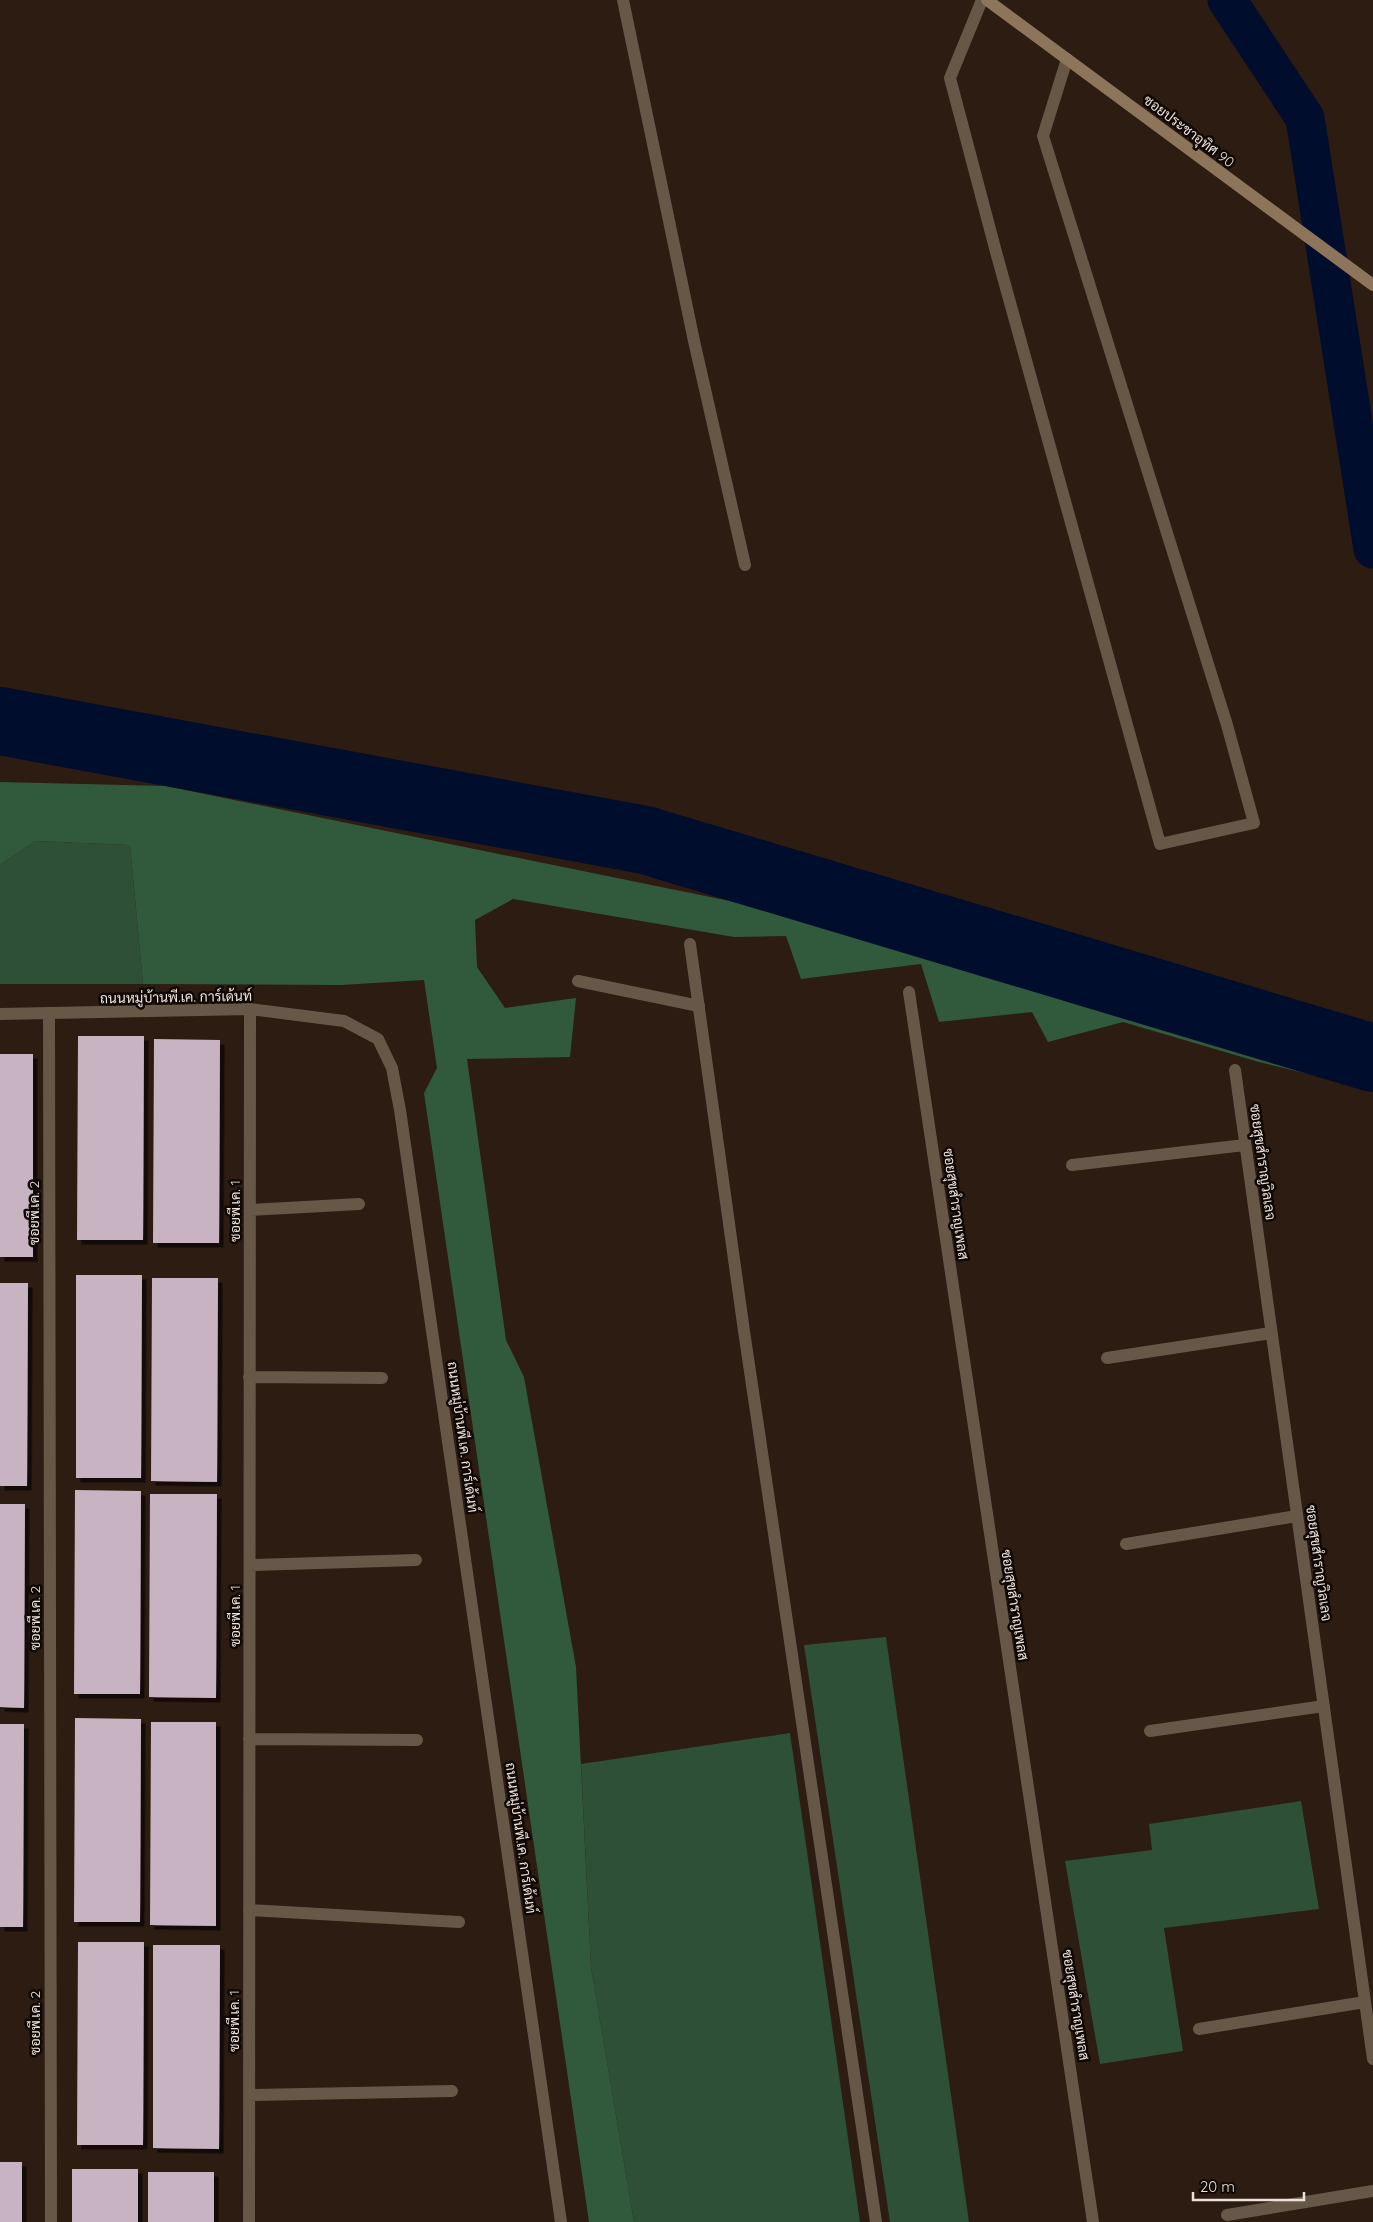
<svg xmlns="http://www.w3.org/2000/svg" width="1373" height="2222" viewBox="0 0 1373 2222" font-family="Quicksand,Sarabun,sans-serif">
  <defs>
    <filter id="shadow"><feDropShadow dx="4.5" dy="4.5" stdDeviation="0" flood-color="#0009"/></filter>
  </defs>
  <rect width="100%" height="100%" fill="#2c1c11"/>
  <path fill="#2d5036" d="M35,841L130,845L143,984H0V865Z
    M886,1637L969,2222H890L804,1645Z
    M790,1733L860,2222H634L591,1967L581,1764Z
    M1301,1801L1319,1909L1164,1928L1183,2051L1100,2064L1065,1861L1152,1850L1149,1824Z"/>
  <path fill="#305a3b" d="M0,782L166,786L881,932L1033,984L1242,1046L1351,1084L1259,1062L1123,1022L1048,1042L1032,1012L939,1022L921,964L801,979L786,936L734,937L513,899L475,920L477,967L505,1008L576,998L570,1057L467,1059L506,1340L524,1377L576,1667L591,1967L634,2222H589L424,1093L437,1068L424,980L341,985L143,984L130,845L35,841L0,865Z"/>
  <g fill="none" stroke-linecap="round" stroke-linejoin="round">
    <path stroke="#000d2d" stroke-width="39" d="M1227,0L1305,118L1373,549"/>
    <path stroke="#000d2d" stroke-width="68" d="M0,721L645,840L1373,1058"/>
  </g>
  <path fill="#c8b3c3" filter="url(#shadow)" d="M78,1036H144L143,1240H77Z
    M154,1039L220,1040L219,1243H153Z
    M0,1054H33V1257H0Z
    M76,1275H142L141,1478H76Z
    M152,1278H218L217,1482L151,1481Z
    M0,1283H28L27,1486H0Z
    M75,1490L141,1491L140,1694H74Z
    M150,1494H217L216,1698L149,1697Z
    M0,1504H25L24,1708L0,1707Z
    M75,1718L141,1719L140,1922H74Z
    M151,1722H216V1926L150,1925Z
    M0,1724H24L23,1927H0Z
    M78,1942H144L143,2145H77Z
    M153,1945H220L219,2149L153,2148Z
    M0,2162H22V2222H0Z
    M72,2169H138V2222H72Z
    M148,2172H214V2222H148Z"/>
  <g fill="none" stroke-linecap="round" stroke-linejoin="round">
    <path stroke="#665747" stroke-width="12" d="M982,0L950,78L996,252L1160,844L1254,823L1227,725L1043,136L1067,59
      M578,981L699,1006"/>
    <path stroke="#665747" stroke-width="12" d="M623,0L694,341L745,565
      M690,944L744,1331L876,2222
      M909,992L1093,2222
      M0,1014L250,1009L344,1021L378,1039L392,1068L400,1110L561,2222
      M49,1014L51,2222
      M1235,1070L1373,2059
      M1072,1165L1245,1145
      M250,1210L359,1204
      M1107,1358L1271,1333
      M249,1377L382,1378
      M1126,1544L1297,1516
      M250,1565L416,1560
      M1150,1731L1324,1706
      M249,1739L417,1740
      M249,1910L459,1922
      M1199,2029L1365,2002
      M249,2095L452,2091
      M1227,2215L1373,2191
      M249,2222L250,1009"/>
    <path stroke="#8d755c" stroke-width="12" d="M987,0L1373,285"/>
  </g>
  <g text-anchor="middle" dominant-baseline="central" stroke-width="5" stroke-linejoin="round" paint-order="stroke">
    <g font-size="14" fill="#ede2da" stroke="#0f0805">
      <text transform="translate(1189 131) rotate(37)">ซอยประชาอุทิศ 90</text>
      <text transform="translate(176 997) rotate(-1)">ถนนหมู่บ้านพี.เค. การ์เด้นท์</text>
      <text transform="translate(1263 1162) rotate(82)">ซอยสุขสำราญวิลเลจ</text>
      <text transform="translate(956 1204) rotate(82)">ซอยสุขสำราญเพลส</text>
      <text transform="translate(235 1211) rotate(-90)">ซอยพี.เค. 1</text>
      <text transform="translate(34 1213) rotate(-90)">ซอยพี.เค. 2</text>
      <text transform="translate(463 1437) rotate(82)">ถนนหมู่บ้านพี.เค. การ์เด้นท์</text>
      <text transform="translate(1319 1563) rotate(82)">ซอยสุขสำราญวิลเลจ</text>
      <text transform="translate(1015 1605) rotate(81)">ซอยสุขสำราญเพลส</text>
      <text transform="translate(235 1616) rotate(-90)">ซอยพี.เค. 1</text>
      <text transform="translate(35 1618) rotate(-90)">ซอยพี.เค. 2</text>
      <text transform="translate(521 1838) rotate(82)">ถนนหมู่บ้านพี.เค. การ์เด้นท์</text>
      <text transform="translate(1076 2005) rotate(81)">ซอยสุขสำราญเพลส</text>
      <text transform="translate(234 2021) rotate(-90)">ซอยพี.เค. 1</text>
      <text transform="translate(35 2023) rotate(-90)">ซอยพี.เค. 2</text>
    </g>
  </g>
  <path d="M1193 2192v8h111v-8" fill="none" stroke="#ede2da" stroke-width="2.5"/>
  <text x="1200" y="2192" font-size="15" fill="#ede2da" stroke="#0f0805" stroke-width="4" paint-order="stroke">20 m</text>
</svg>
